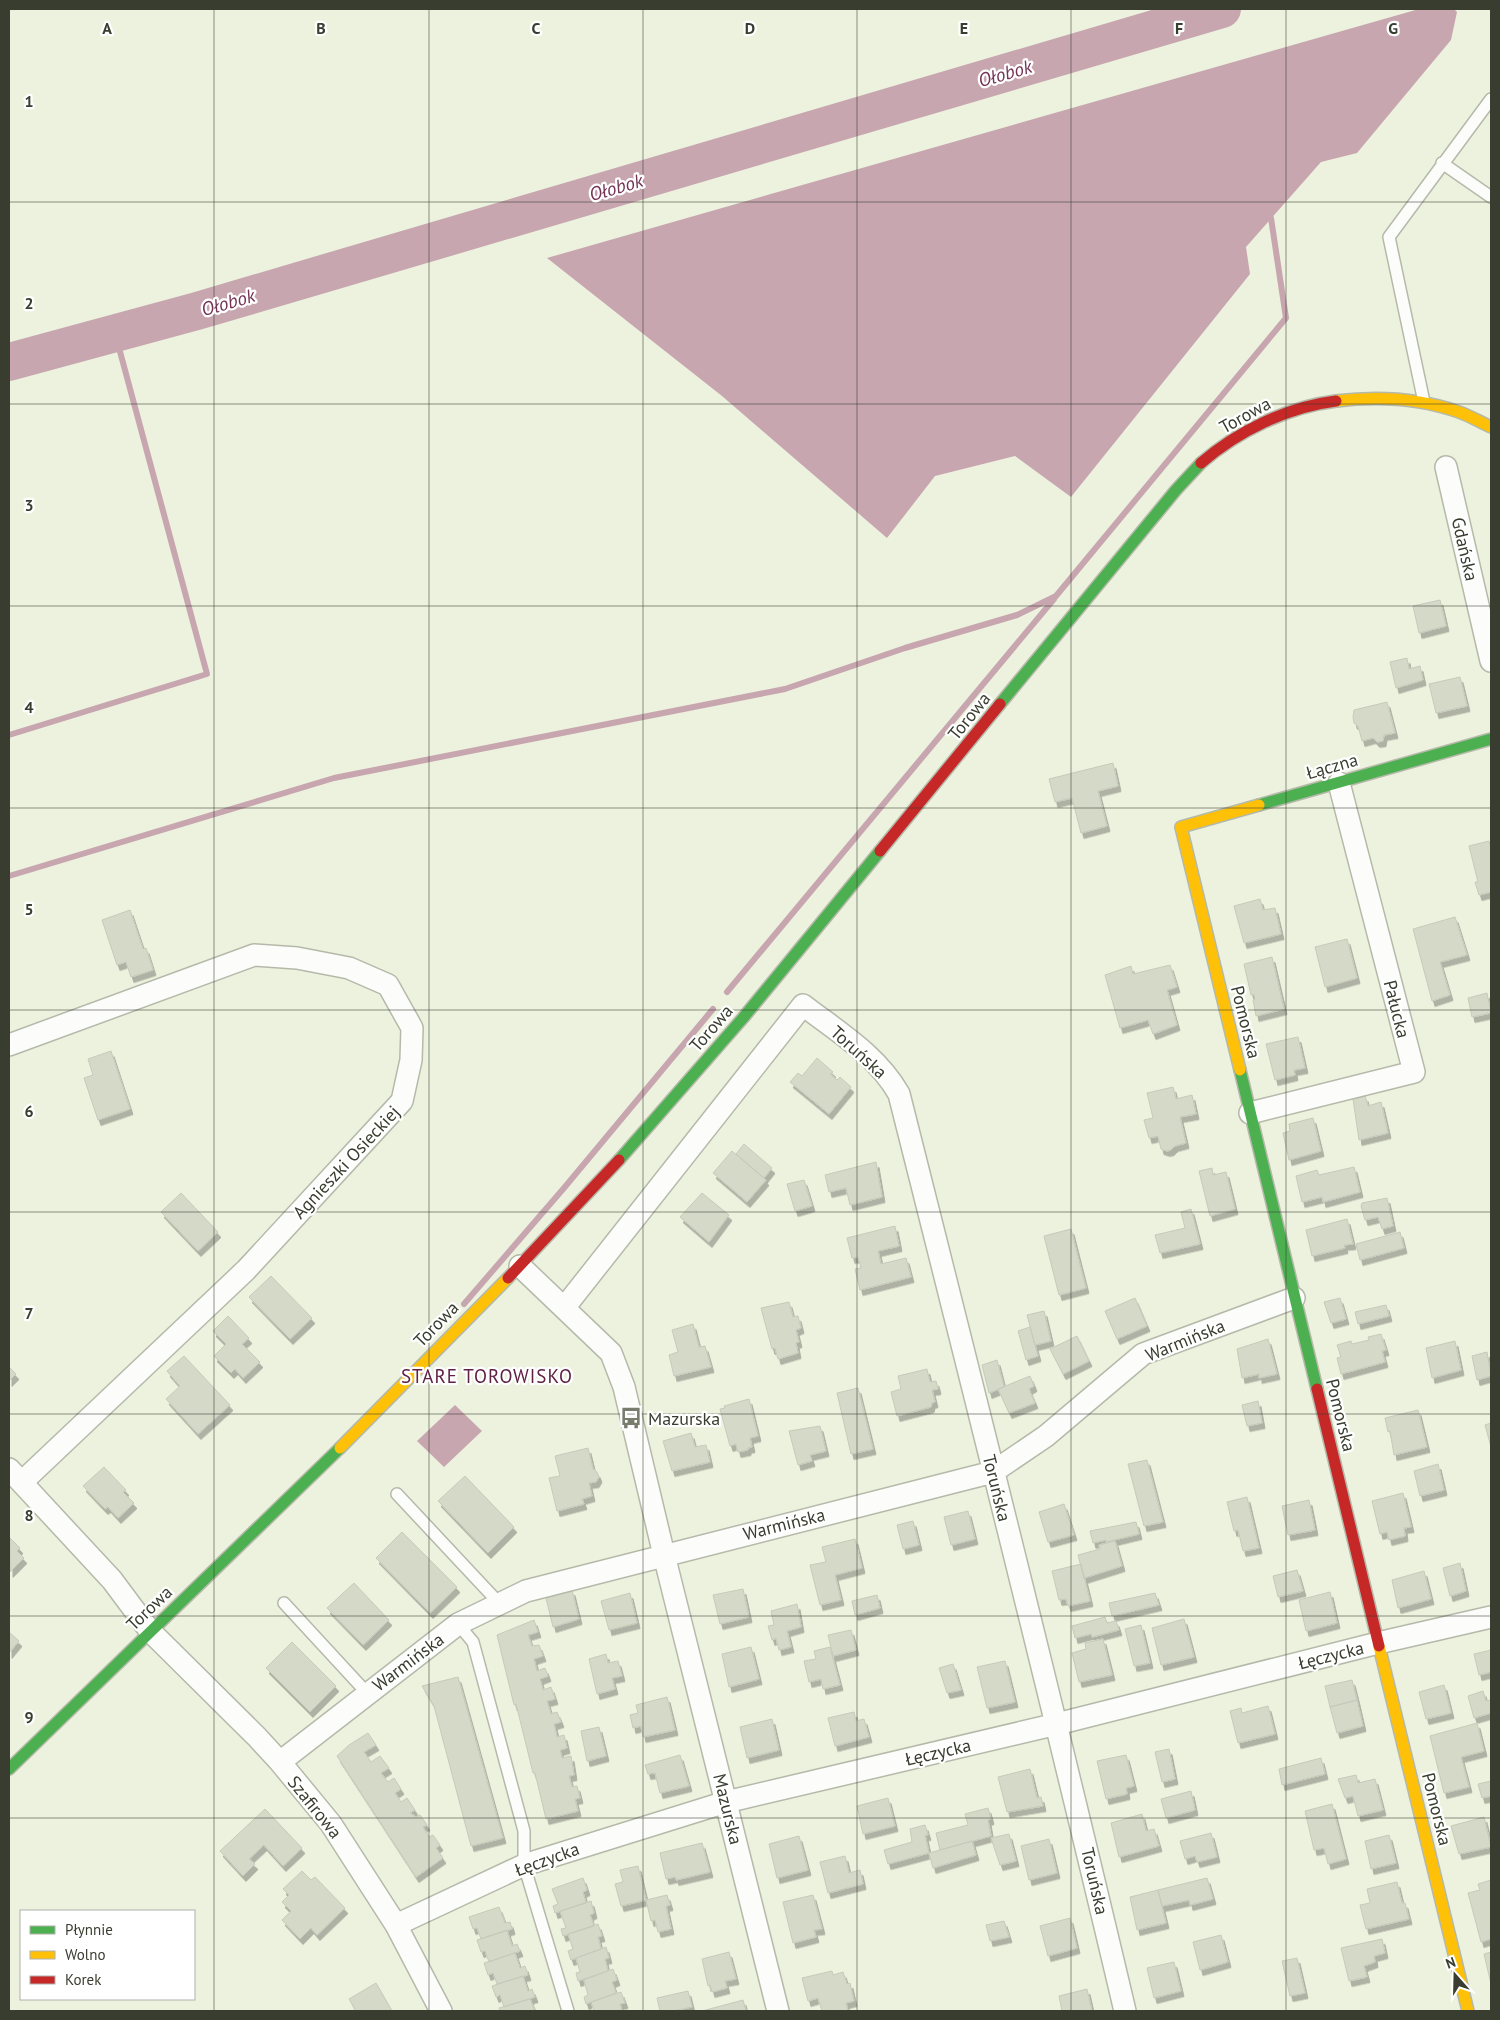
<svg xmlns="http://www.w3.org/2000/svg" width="1500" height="2020" viewBox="0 0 1500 2020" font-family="'PT Sans',sans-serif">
  <defs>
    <filter id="shadow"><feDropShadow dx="3" dy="5.5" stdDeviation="0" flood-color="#0004"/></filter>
  </defs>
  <rect width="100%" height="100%" fill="#edf2de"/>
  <path fill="#c7a6b0" d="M1419,9H1454L1457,12L1451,40L1357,153L1321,162L1246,247L1250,274L1071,497L1015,456L935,476L887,538L722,396L547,258Z
    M455,1405L482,1431L444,1467L417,1441Z"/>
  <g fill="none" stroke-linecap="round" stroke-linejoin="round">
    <path stroke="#c7a6b0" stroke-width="6" d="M9,735L207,674L115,333
      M9,876L334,778L785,689L905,648L1017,615L1056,596L1286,318L1271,218
      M727,992L1054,599
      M464,1304L564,1188L713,1009"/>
    <path stroke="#c7a6b0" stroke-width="38" d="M9,362L197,311L1222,9"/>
  </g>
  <path fill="#d5d9c7" stroke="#c6cabb" filter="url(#shadow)" d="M1440,600L1446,626L1419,633L1413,606Z
    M1407,658L1409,669L1420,666L1423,680L1396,688L1390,662Z
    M1460,677L1467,706L1436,713L1429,684Z
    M1387,702L1395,733L1384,735L1383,741L1377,742L1373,738L1362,741L1358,726L1354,723L1353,717L1354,710Z
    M1113,763L1118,786L1098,791L1107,826L1081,833L1072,798L1055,802L1049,779Z
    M1489,841L1491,850V892L1479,895L1475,882H1478L1469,846Z
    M1260,899L1263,910L1275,908L1281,934L1244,943L1234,906Z
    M130,910L143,949L146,948L153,970L131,977L126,962L117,965L102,920Z
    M1455,917L1467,955L1440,962L1450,995L1432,1001L1413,929Z
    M1347,939L1357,978L1325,987L1315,947Z
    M1272,957L1284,1009L1256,1016L1253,1000L1255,999L1254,994L1251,995L1244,964Z
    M1170,965L1177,987L1167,990L1177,1025L1153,1034L1148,1020L1120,1028L1105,975L1131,966L1133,974Z
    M1487,993L1491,1013L1472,1017L1468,998Z
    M1298,1037L1305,1068L1294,1070L1295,1075L1275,1080L1266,1044Z
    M111,1051L130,1109L98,1120L84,1078L93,1075L88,1059Z
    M817,1058L833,1072L830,1074L837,1080L840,1077L851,1087L829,1114L790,1082L798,1073L802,1076Z
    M1173,1087L1176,1099L1192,1095L1196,1114L1180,1117L1186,1143L1175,1146L1171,1150L1167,1151L1161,1149L1158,1136L1149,1138L1144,1120L1153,1118L1147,1093Z
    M1365,1096L1368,1106L1381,1102L1388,1133L1359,1140L1353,1099Z
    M1313,1118L1321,1151L1289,1160L1283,1133L1290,1131L1289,1124Z
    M744,1144L772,1168L764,1178L736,1154Z
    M732,1151L766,1180L747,1202L713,1173Z
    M876,1162L882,1197L850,1205L846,1188L829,1192L825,1175Z
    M1354,1167L1360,1192L1323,1202L1322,1197L1302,1202L1296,1176L1317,1170L1319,1175Z
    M1212,1168L1213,1175L1226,1172L1235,1209L1210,1216L1199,1171Z
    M804,1180L812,1206L795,1211L787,1184Z
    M181,1193L218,1232L198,1251L161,1212Z
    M702,1193L729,1215L709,1242L680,1217Z
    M1387,1198L1393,1226L1382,1229L1378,1217L1365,1220L1361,1206L1362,1203Z
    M1191,1209L1200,1244L1160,1253L1155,1235L1185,1228L1181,1212Z
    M1347,1219L1353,1244L1344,1245L1345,1248L1312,1256L1306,1230Z
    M895,1226L899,1246L878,1251L881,1264L906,1258L911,1277L860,1290L855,1269L861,1268L858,1257L852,1258L847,1238Z
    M1071,1229L1086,1288L1059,1295L1044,1236Z
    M1400,1232L1404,1248L1360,1260L1356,1244Z
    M271,1276L312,1318L290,1339L249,1297Z
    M1135,1298L1147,1326L1117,1339L1105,1311Z
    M1340,1298L1346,1319L1331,1323L1324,1302Z
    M789,1302L793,1317L798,1316L801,1328L796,1330L799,1342L796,1343L798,1353L778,1359L775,1348L772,1349L761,1308Z
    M1386,1305L1389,1316L1358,1324L1355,1312Z
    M1044,1311L1051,1341L1035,1345L1027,1315Z
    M228,1316L249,1338L242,1344L260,1362L243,1378L235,1369L231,1373L214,1356L226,1344L213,1331Z
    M693,1324L699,1347L705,1346L711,1367L674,1376L669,1355L678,1352L672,1330Z
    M1030,1327L1038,1356L1026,1360L1018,1331Z
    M1381,1334L1386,1350L1382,1351L1385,1362L1341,1374L1337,1358L1341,1357L1337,1345L1351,1341L1352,1344L1369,1340L1368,1337Z
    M1077,1336L1089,1361L1063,1374L1050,1349Z
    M1268,1339L1277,1374L1259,1378V1374L1242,1378L1237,1349Z
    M1455,1341L1461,1370L1432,1378L1426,1348Z
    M1487,1352L1491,1376L1477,1380L1472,1356Z
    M184,1356L230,1405L198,1434L166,1399L180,1386L167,1371Z
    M997,1360L1004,1387L989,1393L982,1365Z
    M9,1367L16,1374L9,1381Z
    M927,1369L930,1382L936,1381L938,1389L932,1390L935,1402L932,1403L931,1407L897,1416L891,1392L901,1389L898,1376Z
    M1030,1376L1034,1386L1029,1389L1035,1403L1009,1413L998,1389Z
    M858,1388L873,1449L851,1454L837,1393Z
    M749,1399L758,1436L750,1438L752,1447L748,1448V1450L738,1452L736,1444L730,1446L720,1409L725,1408L724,1406Z
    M1258,1401L1262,1423L1247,1426L1242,1405Z
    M1418,1410L1427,1447L1394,1455L1390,1431L1388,1432L1385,1418Z
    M1491,1423V1447L1485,1425Z
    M820,1426L826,1451L810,1455L812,1461L798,1465L789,1431Z
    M691,1433L695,1447L706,1445L710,1462L672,1471L663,1441Z
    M588,1448L593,1469L597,1472L599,1477L596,1482L589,1483L592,1496L582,1499L584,1504L557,1511L549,1478L560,1476L555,1456Z
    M1147,1460L1163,1522L1144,1526L1128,1464Z
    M1438,1464L1444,1490L1420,1496L1414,1471Z
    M104,1467L126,1490L123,1492L134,1503L118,1518L108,1507L105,1509L83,1486Z
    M465,1476L514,1527L488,1553L438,1501Z
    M1403,1493L1411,1527L1404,1528L1405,1536L1389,1540L1387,1532L1380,1534L1372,1501Z
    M1247,1497L1259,1548L1243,1551L1238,1530L1234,1531L1227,1502Z
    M1309,1500L1315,1530L1288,1535L1282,1506Z
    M1064,1504L1074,1535L1048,1542L1039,1512Z
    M968,1511L975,1539L951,1545L944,1517Z
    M913,1521L919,1545L903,1549L897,1525Z
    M1136,1522L1139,1534L1106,1542V1540L1093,1543L1090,1531Z
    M402,1532L457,1587L430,1613L376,1558Z
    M10,1538L20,1548L17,1551L24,1558L10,1572Z
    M855,1539L862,1568L835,1575L841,1600L820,1605L810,1565L826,1562L822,1547Z
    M1115,1541L1122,1566L1084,1578L1078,1555L1100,1549L1099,1545Z
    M1460,1563L1466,1591L1450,1596L1443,1568Z
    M1081,1564L1090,1601L1068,1606L1066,1599L1059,1600L1052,1571Z
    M1297,1570L1303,1591L1278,1597L1273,1576Z
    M1424,1571L1431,1599L1398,1608L1392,1580Z
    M354,1583L389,1620L363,1645L327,1608Z
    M743,1589L749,1617L720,1624L713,1595Z
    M572,1590L579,1619L553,1627L546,1598Z
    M1330,1592L1337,1623L1306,1631L1299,1600Z
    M630,1593L637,1623L609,1630L601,1601Z
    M1155,1593L1159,1605L1112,1616L1109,1603Z
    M877,1595L880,1608L855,1615L852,1601Z
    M797,1604L801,1627L787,1631L791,1647L779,1650L776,1638L772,1640L768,1626L774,1625L771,1611Z
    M1105,1617L1107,1623L1116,1621L1119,1630L1092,1637L1091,1634L1075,1638L1072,1626Z
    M1184,1619L1194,1657L1161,1665L1152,1628Z
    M534,1620L538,1632L528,1635L532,1646L539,1645L543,1656L534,1659L537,1671L545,1668L548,1676L540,1679L543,1690L551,1687L555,1699L547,1701L551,1714L557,1712L561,1722L554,1724L557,1737L564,1735L567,1748L560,1750L562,1758L571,1756L574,1775L569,1776L572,1787L577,1786L580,1798L575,1799L578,1811L546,1819L535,1773H533L516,1704L514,1705L497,1635Z
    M1141,1625L1150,1663L1134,1666L1125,1629Z
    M851,1630L856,1650L833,1656L828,1635Z
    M9,1632L19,1641L9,1653Z
    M1103,1639L1112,1675L1079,1682L1072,1653L1086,1649L1085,1643Z
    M292,1642L336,1686L310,1712L266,1668Z
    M751,1647L759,1679L729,1687L722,1654Z
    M830,1647L840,1685L823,1689L821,1679L809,1682L804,1661L816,1659L814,1651Z
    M1491,1650V1672L1479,1675L1474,1654Z
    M606,1654L608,1663L618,1661L622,1676L612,1678L615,1689L597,1694L589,1659Z
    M1005,1661L1015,1702L987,1708L977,1667Z
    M953,1664L961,1690L947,1693L939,1668Z
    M458,1677L503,1838L471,1846L434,1706L422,1686Z
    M1352,1680L1357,1700L1330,1707L1325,1686Z
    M1444,1685L1451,1713L1426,1719L1419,1692Z
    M1483,1691L1486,1701L1491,1700V1713L1474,1718L1468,1696Z
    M667,1697L675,1730L643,1737L641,1726L633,1728L630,1715L638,1713L636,1705Z
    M1357,1700L1363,1726L1337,1733L1330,1707Z
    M1268,1706L1275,1734L1238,1743L1230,1711L1241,1708L1242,1713Z
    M854,1712L856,1721L864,1719L869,1737L835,1746L828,1718Z
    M772,1719L779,1750L747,1758L740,1727Z
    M1477,1723L1484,1751L1461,1757L1469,1787L1444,1793L1430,1736Z
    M599,1727L606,1756L587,1761L581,1731Z
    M368,1733L376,1745L364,1752L371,1762L380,1756L389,1768L381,1773L388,1782L394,1778L401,1789L395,1793L401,1802L407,1798L415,1810L410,1813L416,1817L420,1815L427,1825L423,1827L429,1837L433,1835L440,1845L436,1848L443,1858L416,1877L337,1756L349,1745Z
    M1169,1749L1175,1779L1162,1782L1155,1752Z
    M680,1755L689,1786L660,1793L655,1773L648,1774L645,1765Z
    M1126,1755L1134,1786L1126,1788L1127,1794L1106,1799L1097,1761Z
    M1321,1758L1325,1774L1282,1785L1279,1769Z
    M1030,1769L1037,1798L1041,1797L1043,1806L1007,1812L998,1777Z
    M1356,1775L1358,1783L1375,1779L1383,1810L1358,1816L1353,1796L1345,1798L1338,1779Z
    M1491,1781V1796L1482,1798L1478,1784Z
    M1191,1791L1195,1810L1166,1818L1161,1799Z
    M888,1798L895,1826L863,1834L857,1806Z
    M1332,1804L1346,1859L1328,1864L1324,1848L1314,1850L1305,1811Z
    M988,1808L991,1819L988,1820L991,1836L940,1850L936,1833L968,1825L965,1814Z
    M265,1809L302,1848L283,1866L264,1845L249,1859L255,1864L243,1876L220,1851Z
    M1142,1814L1146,1831L1154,1829L1159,1846L1119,1857L1111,1823Z
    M1484,1817L1491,1847L1459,1854L1451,1826Z
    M925,1825L928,1835H925L929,1853L888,1864L884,1850L912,1842L910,1829Z
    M1211,1833L1217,1857L1197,1862L1195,1856L1185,1859L1180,1841Z
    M1009,1834L1016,1861L1000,1865L991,1838Z
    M1389,1835L1396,1863L1371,1869L1365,1841Z
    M799,1836L808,1870L777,1878L769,1844Z
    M1049,1839L1057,1873L1029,1880L1021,1846Z
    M972,1841L976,1855L933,1868L929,1853Z
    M702,1843L710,1872L676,1880L675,1877L666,1879L660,1853Z
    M845,1856L849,1873L860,1870L863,1884L828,1893L820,1862Z
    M638,1866L646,1900L621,1906L615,1884L623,1882L620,1870Z
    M302,1871L311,1880L315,1877L345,1908L317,1935L311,1928L300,1939L282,1920L291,1911L282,1902L289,1895L283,1889Z
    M583,1878L587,1890L583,1892L586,1903L555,1913L553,1906L558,1904L552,1889Z
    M1207,1878L1213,1899L1190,1905L1189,1900L1162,1906L1158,1890Z
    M1491,1880V1939L1481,1942L1468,1893L1480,1890L1478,1884Z
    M1397,1882L1402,1903H1405L1409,1919L1366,1929L1360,1905L1370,1903L1367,1889Z
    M1158,1890L1166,1923L1137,1930L1130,1897Z
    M667,1895L670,1905L666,1906L671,1929L658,1932L655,1920L651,1921L646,1900Z
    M813,1895L822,1929L814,1930L816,1937L793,1943L783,1902Z
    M591,1901L594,1913L590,1915L594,1926L563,1936L561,1929L566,1928L560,1911Z
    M499,1907L505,1923L510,1922L512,1929L481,1939L477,1928L473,1929L469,1917Z
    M1070,1918L1077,1948L1048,1956L1040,1926Z
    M1004,1921L1009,1937L990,1941L986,1925Z
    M598,1924L602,1936L598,1937L601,1949L571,1960L568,1951L573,1949L568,1934Z
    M507,1930L512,1946L517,1944L520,1951L489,1962L485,1951L481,1952L477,1940Z
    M1221,1935L1228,1962L1200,1970L1193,1942Z
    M1382,1939L1385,1953L1374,1956L1375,1962L1364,1966L1367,1977L1349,1981L1341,1948Z
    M606,1947L609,1958L605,1959L608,1971L578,1981L576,1973L580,1972L576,1958Z
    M729,1952L736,1979L725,1981L727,1988L712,1992L710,1985L708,1986L702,1959Z
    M1491,1952V1984L1484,1954Z
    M515,1953L520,1968L525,1966L528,1975L497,1984L493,1973L488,1975L484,1963Z
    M1297,1958L1305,1993L1290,1996L1282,1961Z
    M1174,1962L1181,1991L1154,1998L1147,1968Z
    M613,1969L617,1980L612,1982L616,1993L586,2004L584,1997L588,1995L584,1980Z
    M832,1971L833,1975L843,1972L847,1984L850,1983L854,2001L846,2003L848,2011H822L818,1998L808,2001L802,1978Z
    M523,1976L528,1991L532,1989L535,1997L504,2007L500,1995L496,1997L492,1986Z
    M376,1983L392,2011H356L349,1999Z
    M1087,1989L1092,2011H1062L1059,1996Z
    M688,1991L692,2007L673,2011H660L657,1998Z
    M621,1992L625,2003L620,2004L622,2011H594L591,2002Z
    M530,1999L535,2011H500L499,2008Z
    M743,2000L746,2011H702Z"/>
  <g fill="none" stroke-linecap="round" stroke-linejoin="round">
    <g stroke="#b5b9aa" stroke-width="14">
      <path id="lane" d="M1442,163L1491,197
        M1424,402L1389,237L1491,99
        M397,1494L499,1603
        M284,1603L367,1693
        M458,1624L473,1642L524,1831V1865L568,2011"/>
    </g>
    <g stroke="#b5b9aa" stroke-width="24">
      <path id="street" d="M1446,467L1491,661
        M9,1045L254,955L297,958L349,968L388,985L412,1028L411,1060L402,1101L246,1270L22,1482
        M1250,1113L1414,1072L1339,783
        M520,1266L611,1353L624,1387L664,1555L778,2011
        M564,1308L803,1005C838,1032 877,1055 899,1094C976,1399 1053,1705 1125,2011
        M9,1469L112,1580L150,1631L257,1737L280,1762L331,1824L396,1925L441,2011
        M280,1762L458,1624L526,1591L993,1472L1046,1436L1143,1354L1294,1298
        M396,1925L524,1865L726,1802L1057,1724L1378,1643L1491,1617"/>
    </g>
    <g stroke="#b5b9aa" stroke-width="14">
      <path id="fast" d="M1000,704L1176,490L1201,463
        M1259,805L1491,739
        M1240,1070L1317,1389
        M619,1160L743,1018L880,851
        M9,1769L340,1448"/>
    </g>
    <g stroke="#b5b9aa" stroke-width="14">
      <path id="slow" d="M1336,401C1377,396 1419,398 1459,412C1470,416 1480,422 1491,427
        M1240,1070L1181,827L1259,805
        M340,1448L508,1278
        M1379,1646L1468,2011"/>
    </g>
    <g stroke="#b5b9aa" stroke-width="14">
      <path id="jam" d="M1201,463C1238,431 1287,407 1336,401
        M880,851L1000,704
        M508,1278L619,1160
        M1317,1389L1379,1646"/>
    </g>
    <use href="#lane" stroke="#fcfdfa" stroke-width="11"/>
    <use href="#street" stroke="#fcfdfa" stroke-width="21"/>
    <use href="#fast" stroke="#4caf50" stroke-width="11"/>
    <use href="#slow" stroke="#ffc107" stroke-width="11"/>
    <use href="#jam" stroke="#c62828" stroke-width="11"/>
  </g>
  <path fill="none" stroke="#393d2f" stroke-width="1" stroke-opacity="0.55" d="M214,9V2011M429,9V2011M643,9V2011M857,9V2011M1071,9V2011M1286,9V2011M9,202H1491M9,404H1491M9,606H1491M9,808H1491M9,1010H1491M9,1212H1491M9,1414H1491M9,1616H1491M9,1818H1491"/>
  <defs>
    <g id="bus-bare" transform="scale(1.725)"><path d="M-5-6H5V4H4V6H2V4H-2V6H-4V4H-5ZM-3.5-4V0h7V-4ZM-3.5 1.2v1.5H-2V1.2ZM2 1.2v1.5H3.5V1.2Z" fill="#787c6c" stroke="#fff" stroke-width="2.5" paint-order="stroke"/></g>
  </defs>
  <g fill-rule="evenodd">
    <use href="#bus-bare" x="631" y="1418"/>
  </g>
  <g text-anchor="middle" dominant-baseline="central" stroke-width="4.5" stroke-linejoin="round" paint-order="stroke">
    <g font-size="18" fill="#393d2f" stroke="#fff">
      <text transform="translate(1245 415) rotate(-29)">Torowa</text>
      <text transform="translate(1465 549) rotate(77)">Gdańska</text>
      <text transform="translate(969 716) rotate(-51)">Torowa</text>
      <text transform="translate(1332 766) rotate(-16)">Łączna</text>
      <text transform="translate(1397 1009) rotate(76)">Pałucka</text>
      <text transform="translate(1246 1022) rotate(76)">Pomorska</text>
      <text transform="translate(711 1028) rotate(-49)">Torowa</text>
      <text transform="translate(859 1052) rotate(42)">Toruńska</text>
      <text transform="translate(346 1162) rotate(-47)">Agnieszki Osieckiej</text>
      <text transform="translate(436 1324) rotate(-46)">Torowa</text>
      <text transform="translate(1185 1340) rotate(-22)">Warmińska</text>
      <text transform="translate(1341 1415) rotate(76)">Pomorska</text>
      <text transform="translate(997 1488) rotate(76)">Toruńska</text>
      <text transform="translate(784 1524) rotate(-14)">Warmińska</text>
      <text transform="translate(149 1608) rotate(-44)">Torowa</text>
      <text transform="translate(1331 1655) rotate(-14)">Łęczycka</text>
      <text transform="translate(408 1662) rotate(-37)">Warmińska</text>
      <text transform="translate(938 1752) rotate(-13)">Łęczycka</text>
      <text transform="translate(315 1807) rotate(51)">Szafirowa</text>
      <text transform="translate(728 1809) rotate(76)">Mazurska</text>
      <text transform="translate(1437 1809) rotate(76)">Pomorska</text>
      <text transform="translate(547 1859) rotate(-20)">Łęczycka</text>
      <text transform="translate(1095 1881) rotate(77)">Toruńska</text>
    </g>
    <g font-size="18" fill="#393d2f" stroke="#fff" text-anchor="start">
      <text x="648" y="1418">Mazurska</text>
    </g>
    <g font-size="19" font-style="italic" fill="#743456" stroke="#fff">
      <text transform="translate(1005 73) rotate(-16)">Ołobok</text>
      <text transform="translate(616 187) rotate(-16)">Ołobok</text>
      <text transform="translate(228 302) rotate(-16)">Ołobok</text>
    </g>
    <g font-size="19" letter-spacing="1" fill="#5f2144" stroke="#fff">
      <text x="487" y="1376">STARE TOROWISKO</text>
    </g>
  </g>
  <g font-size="16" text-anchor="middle" font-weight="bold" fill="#393d2f" stroke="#fff" stroke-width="4.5" stroke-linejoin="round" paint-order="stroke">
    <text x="107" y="34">A</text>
    <text x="321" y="34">B</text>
    <text x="536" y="34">C</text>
    <text x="750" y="34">D</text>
    <text x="964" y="34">E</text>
    <text x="1179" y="34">F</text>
    <text x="1393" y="34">G</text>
    <text x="29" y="107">1</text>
    <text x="29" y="309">2</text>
    <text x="29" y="511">3</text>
    <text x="29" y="713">4</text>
    <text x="29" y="915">5</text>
    <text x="29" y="1117">6</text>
    <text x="29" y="1319">7</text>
    <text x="29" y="1521">8</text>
    <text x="29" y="1723">9</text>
  </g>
  <rect width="1500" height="2020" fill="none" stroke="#393d2f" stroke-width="20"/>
  <rect x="20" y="1910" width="175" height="90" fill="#ffffff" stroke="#b0b1ac"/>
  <rect x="30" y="1926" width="25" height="8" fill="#4caf50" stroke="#b0b1ac"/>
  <text x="65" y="1935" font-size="15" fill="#393d2f">Płynnie</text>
  <rect x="30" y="1951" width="25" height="8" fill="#ffc107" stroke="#b0b1ac"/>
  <text x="65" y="1960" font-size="15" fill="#393d2f">Wolno</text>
  <rect x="30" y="1976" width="25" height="8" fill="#c62828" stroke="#b0b1ac"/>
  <text x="65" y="1985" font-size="15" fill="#393d2f">Korek</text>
  <g transform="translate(1455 1975) rotate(340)" stroke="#ffffff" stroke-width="4" paint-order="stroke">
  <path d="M0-4L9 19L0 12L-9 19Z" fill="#393d2f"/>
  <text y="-8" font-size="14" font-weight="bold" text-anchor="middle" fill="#393d2f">N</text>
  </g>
</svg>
